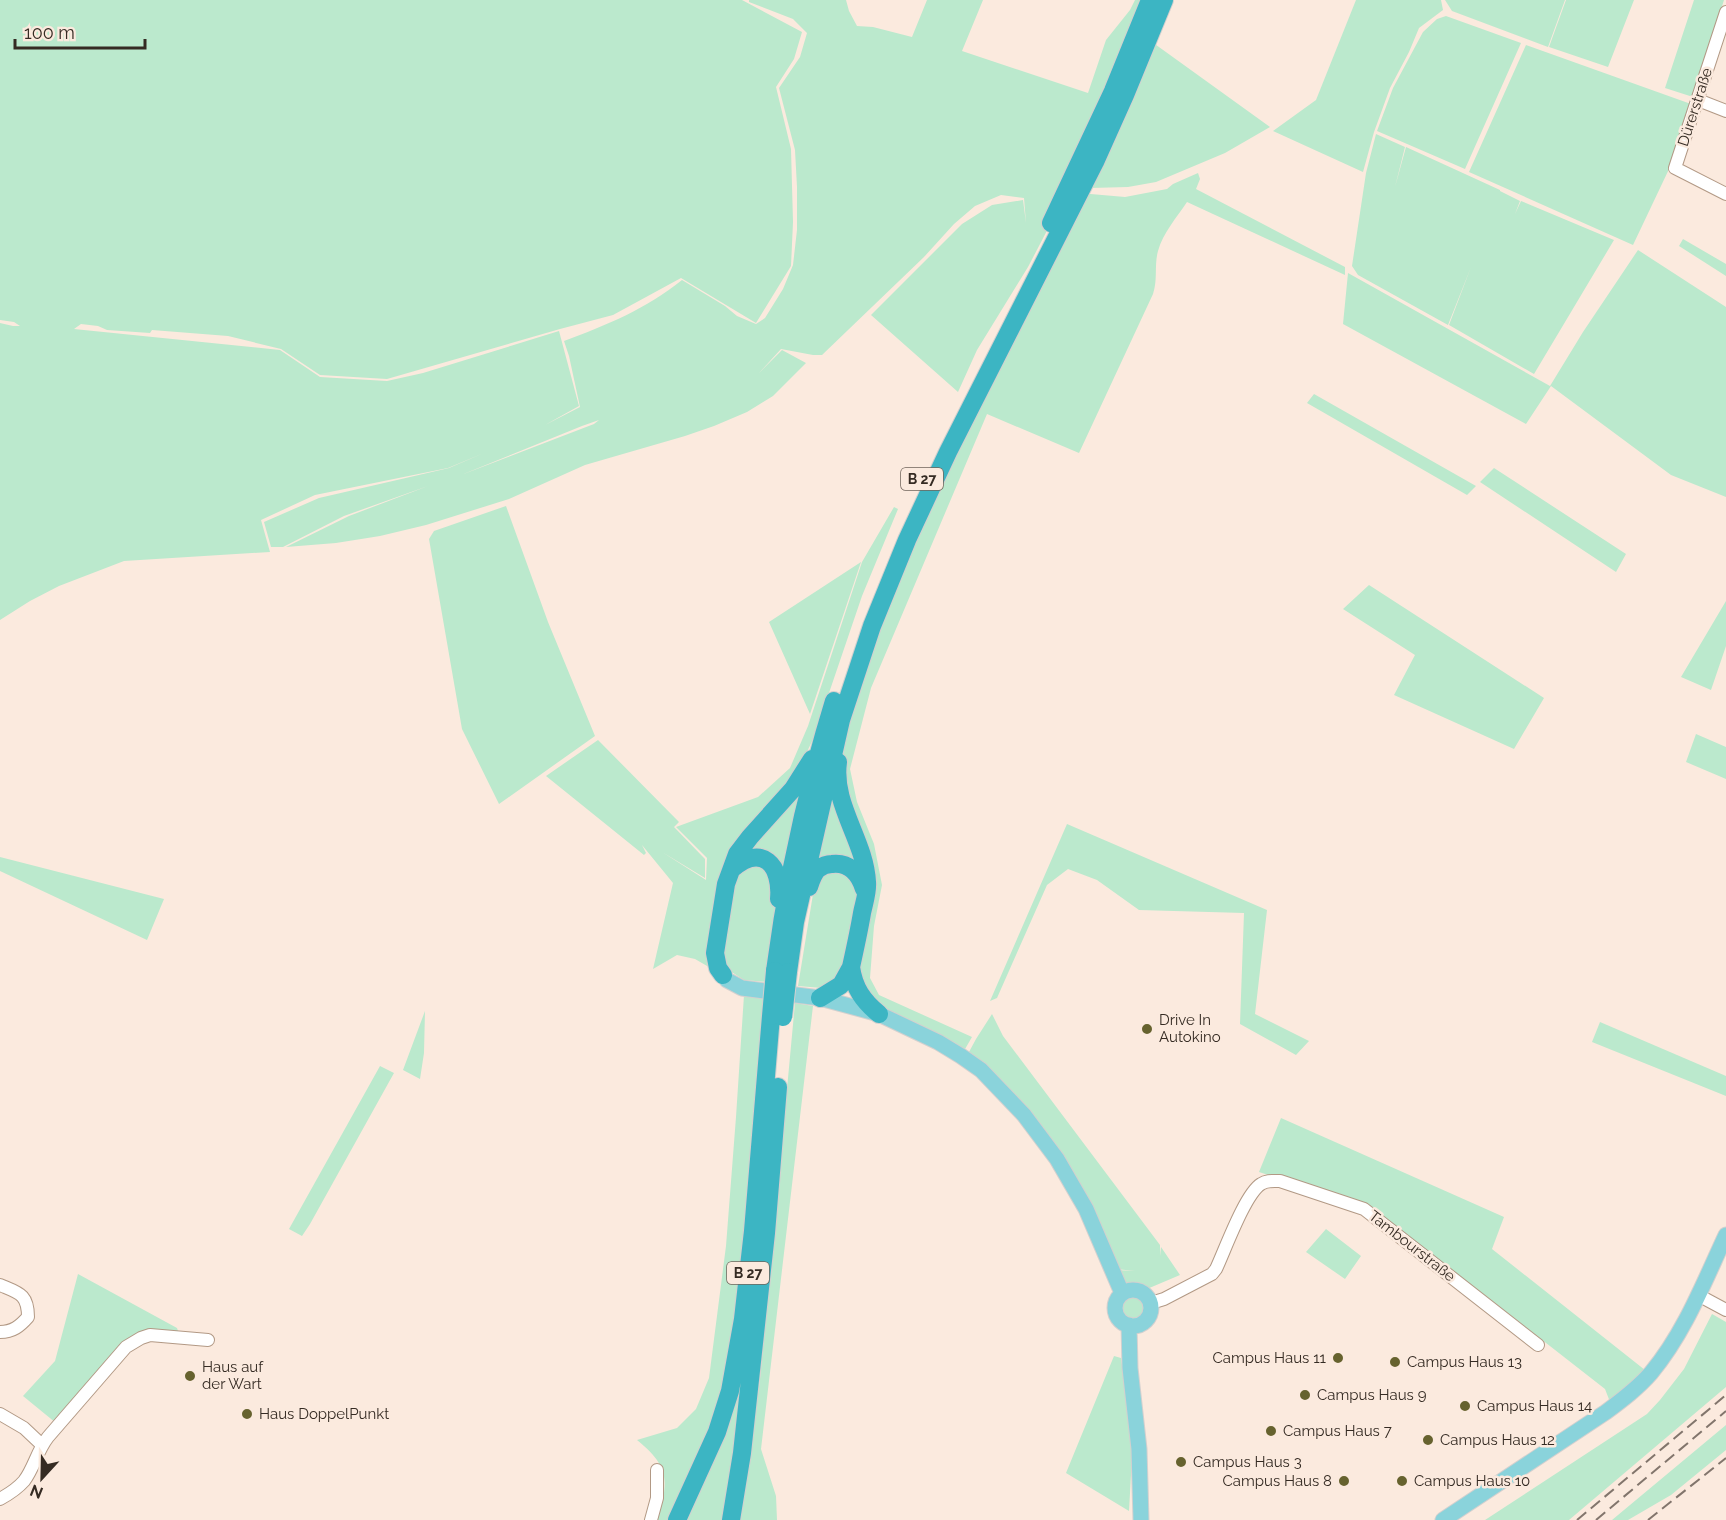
<svg xmlns="http://www.w3.org/2000/svg" width="1726" height="1520" viewBox="0 0 1726 1520" font-family="Raleway,sans-serif">
  <rect width="100%" height="100%" fill="#fbeade"/>
  <path fill="#bbe9cd" fill-rule="evenodd" d="M0,0H742L802,32L794,59L776,87L791,149L793,222L791,266L756,323L681,278L613,315L560,329L387,379L320,375L281,349L228,336L152,330L150,333L107,330L98,326L81,324L74,329L280,350L320,377L387,381L423,373L559,331L579,406L545,425L580,407L569,356L564,341C607,325 646,309 682,280L725,306L737,316L756,324L765,318L783,289L793,265L797,230V187L795,150L779,88L800,57L807,33L793,19L749,2V0H846L849,11L857,26L873,27L912,37L927,0H983L962,51L1088,93L1106,40L1130,10L1135,0H1150L1051,223L1028,267L977,350L958,392L871,315L962,224L992,205L1023,200L1026,223L1024,198L1001,195L975,206L954,224L924,257L822,355H813L781,349L759,373L782,350L806,363L773,396L747,412L714,426L685,436L585,465L509,499L426,525L380,536L336,543L286,547L349,516L428,486L344,516L283,547H271L264,522L319,498L449,468L484,453L448,468L315,495L261,520L270,552L124,561L59,586L30,601L0,620V323L13,326H20L14,322L0,320ZM599,420L594,424L461,475L582,426Z
    M1356,0H1441L1443,10L1419,28L1409,52L1390,88L1374,132L1363,172L1273,131L1316,100Z
    M1445,0H1565L1548,47L1452,11Z
    M1566,0H1634L1608,67L1549,47Z
    M1694,0H1724L1693,97L1665,88Z
    M1446,16L1521,43L1465,169L1377,131L1393,88L1423,32L1437,19Z
    M1152,42L1270,127L1225,153L1156,182L1128,187L1090,188Z
    M1526,45L1691,104L1670,167L1633,245L1469,172Z
    M1376,134L1405,147L1395,187L1406,147L1500,190V191L1520,201L1515,214L1521,201L1614,240L1534,374L1449,325L1471,267L1448,325L1358,275L1352,266L1366,173Z
    M1198,173L1200,179L1196,189L1345,267V275L1187,202C1177,217 1163,233 1158,251C1154,265 1158,279 1153,294L1079,453L987,414L871,688L850,769L857,802L874,844L882,885L874,926L870,978L879,995L972,1037L961,1056L879,1014L853,978L866,896L849,823L840,746L872,626L1079,193L1125,197L1167,189L1173,184Z
    M1683,239L1726,264V276L1679,246Z
    M1638,250L1726,307V497L1671,475L1551,386L1526,424L1343,324L1348,273L1550,386L1583,332Z
    M1314,394L1476,486L1467,495L1307,403Z
    M1494,468L1626,554L1616,572L1480,482Z
    M506,506L548,622L595,736L499,804L462,729L429,539L434,531Z
    M894,507L898,509L862,596L814,737L797,773L738,843L714,970L695,959L677,955L653,969L673,883L642,845L646,853L644,855L546,776L598,740L679,822L674,827L705,859V878L662,852L706,880L707,858L676,827L758,797L790,768L808,726L862,562Z
    M861,562L810,714L769,622Z
    M1369,585L1544,698L1514,749L1394,695L1415,655L1343,609Z
    M1726,601V646L1711,690L1681,677Z
    M1696,734L1726,747V779L1686,762Z
    M833,774L859,865L818,863L817,845Z
    M798,790L800,807L786,871L777,859L745,849Z
    M1067,824L1267,910L1255,1014L1309,1041L1296,1055L1240,1024L1244,913L1139,910L1097,880L1068,869L1047,885L997,998L990,1001Z
    M0,857L164,899L147,940L0,871Z
    M756,861L777,884V916L768,982L744,980L724,967L721,948L736,873Z
    M844,868L856,880L860,899L839,977L822,988L798,986L814,888L827,869Z
    M744,995L768,998L743,1286L716,1417L671,1520H657C669,1481 670,1467 637,1440L677,1428L696,1409L709,1378L726,1246L736,1117Z
    M795,1003L813,1006L761,1449L776,1496L777,1520H739L748,1468L760,1379Z
    M425,1011L424,1053L420,1079L403,1070Z
    M992,1014L1003,1036L1160,1245V1256L1161,1247L1180,1275L1147,1289L1122,1284L1116,1270L1135,1271L1116,1269L1048,1135L969,1052L976,1039Z
    M1600,1022L1726,1076V1096L1592,1042Z
    M380,1066L394,1073L310,1224L302,1236L289,1229Z
    M1281,1118L1504,1217L1492,1249L1650,1374L1610,1402L1605,1389L1473,1286L1366,1206L1259,1172Z
    M1326,1229L1361,1256L1345,1279L1306,1252Z
    M78,1274L177,1328L179,1334L145,1333L56,1423L23,1396L55,1361Z
    M1121 1307a12 12 0 1 1 24 0a12 12 0 1 1-24 0Z
    M1712,1314L1726,1322V1387L1569,1520H1485L1647,1414L1660,1400L1684,1369Z
    M750,1334L724,1520H684L730,1423Z
    M1114,1356L1121,1358L1133,1439L1129,1511L1066,1473Z
    M1726,1425V1450L1671,1495L1628,1520H1612Z"/>
  <g fill="none" stroke-linecap="round" stroke-linejoin="round">
    <g stroke="#b29985" stroke-width="14">
      <path id="minor" d="M1726,12L1675,168L1726,194
        M1698,100L1726,111
        M0,1285C19,1293 28,1294 28,1317C20,1326 13,1332 0,1332
        M1698,1295L1726,1310
        M1151,1303L1164,1299L1212,1274L1216,1269C1225,1250 1245,1194 1261,1184C1267,1180 1273,1181 1280,1181L1364,1209L1538,1345
        M0,1414L24,1428L42,1445
        M0,1499C9,1494 17,1489 24,1481C34,1468 37,1451 48,1437L126,1347L141,1338L150,1335L208,1340
        M651,1520L657,1498V1470"/>
    </g>
    <g stroke="#d3d0cf" stroke-width="17">
      <path id="major" d="M723,975L727,980L742,988L820,998L879,1014L938,1042L961,1056L981,1070L1024,1115L1057,1159L1086,1209L1122,1293
        M1115 1308a18 18 0 1 1 36 0a18 18 0 1 1-36 0Z
        M1129,1325L1130,1368L1139,1449L1141,1520
        M1443,1520L1606,1412C1622,1400 1638,1388 1651,1373C1685,1332 1704,1282 1726,1235"/>
    </g>
    <g stroke="#d3d0cf" stroke-width="20">
      <path id="highway" d="M1051,223L1113,91L1150,0
        M838,762C832,805 865,840 867,882C868,892 864,903 862,913C859,931 855,949 851,967C854,988 863,1001 879,1014
        M732,869C762,843 782,865 779,899
        M809,887C811,881 813,874 818,869C822,866 827,864 832,864C849,862 859,873 864,889
        M775,971C787,879 807,789 834,701
        M788,972L795,922L841,720L872,626L907,540L948,452L1095,162L1125,95L1164,0
        M723,975L718,968L715,953L726,884L737,854L750,837L793,789L812,759
        M820,998L841,985L851,967
        M677,1520L717,1432L730,1391L743,1319L753,1231L771,1016
        M731,1520L742,1453L766,1233L778,1087"/>
    </g>
    <use href="#minor" stroke="#fff" stroke-width="12"/>
    <use href="#major" stroke="#8ad3db" stroke-width="15"/>
    <use href="#highway" stroke="#3cb5c3" stroke-width="18"/>
    <path stroke="#82756c" stroke-width="2" stroke-dasharray="12 6" stroke-linecap="butt" d="M1577,1520L1726,1395
      M1596,1520L1726,1411
      M1648,1520L1726,1458"/>
    <g stroke="#d3d0cf" stroke-width="20" stroke-linecap="butt">
      <path id="highway-bridge" d="M771,1016L775,971
        M783,1017L788,972"/>
    </g>
    <use href="#highway-bridge" stroke="#3cb5c3" stroke-width="18"/>
  </g>
  <g fill="#66622e" stroke="#fbeade" stroke-width="2">
    <circle cx="1147" cy="1029" r="6"/>
    <circle cx="1338" cy="1358" r="6"/>
    <circle cx="1395" cy="1362" r="6"/>
    <circle cx="190" cy="1376" r="6"/>
    <circle cx="1305" cy="1395" r="6"/>
    <circle cx="1465" cy="1406" r="6"/>
    <circle cx="247" cy="1414" r="6"/>
    <circle cx="1271" cy="1431" r="6"/>
    <circle cx="1428" cy="1440" r="6"/>
    <circle cx="1181" cy="1462" r="6"/>
    <circle cx="1344" cy="1481" r="6"/>
    <circle cx="1402" cy="1481" r="6"/>
  </g>
  <g text-anchor="middle" dominant-baseline="central" stroke-width="5" stroke-linejoin="round" paint-order="stroke">
    <g fill="#fbeade" stroke="#70645b" stroke-width="1.5">
      <rect x="901" y="468" width="42" height="22" rx="4.5"/>
      <rect x="727" y="1262" width="42" height="22" rx="4.5"/>
    </g>
    <g font-size="14" font-weight="bold" fill="#352b23">
      <text x="922" y="479">B 27</text>
      <text x="748" y="1273">B 27</text>
    </g>
    <g font-size="15" fill="#352b23" stroke="#fbeade">
      <text transform="translate(1695 107) rotate(-72)">Dürerstraße</text>
      <text transform="translate(1412 1246) rotate(38)">Tambourstraße</text>
    </g>
    <g font-size="15" fill="#352b23" stroke="#fbeade" text-anchor="start">
      <text x="1159" y="1020">Drive In<tspan x="1159" dy="17">Autokino</tspan></text>
      <text x="1326" y="1358" text-anchor="end">Campus Haus 11</text>
      <text x="1407" y="1362">Campus Haus 13</text>
      <text x="202" y="1367">Haus auf<tspan x="202" dy="17">der Wart</tspan></text>
      <text x="1317" y="1395">Campus Haus 9</text>
      <text x="1477" y="1406">Campus Haus 14</text>
      <text x="259" y="1414">Haus DoppelPunkt</text>
      <text x="1283" y="1431">Campus Haus 7</text>
      <text x="1440" y="1440">Campus Haus 12</text>
      <text x="1193" y="1462">Campus Haus 3</text>
      <text x="1332" y="1481" text-anchor="end">Campus Haus 8</text>
      <text x="1414" y="1481">Campus Haus 10</text>
    </g>
  </g>
  <g transform="translate(42 1478) rotate(202)" stroke="#fbeade" stroke-width="4.5" paint-order="stroke">
  <path d="M0-4.5L10 22L0 15L-10 22Z" fill="#352b23"/>
  <text y="-9" font-size="16" font-weight="bold" text-anchor="middle" fill="#352b23">N</text>
  </g>
  <path d="M15 39v9h130v-9" fill="none" stroke="#352b23" stroke-width="3"/>
  <text x="24" y="39" font-size="18" fill="#352b23" stroke="#fbeade" stroke-width="4.5" paint-order="stroke">100 m</text>
</svg>
